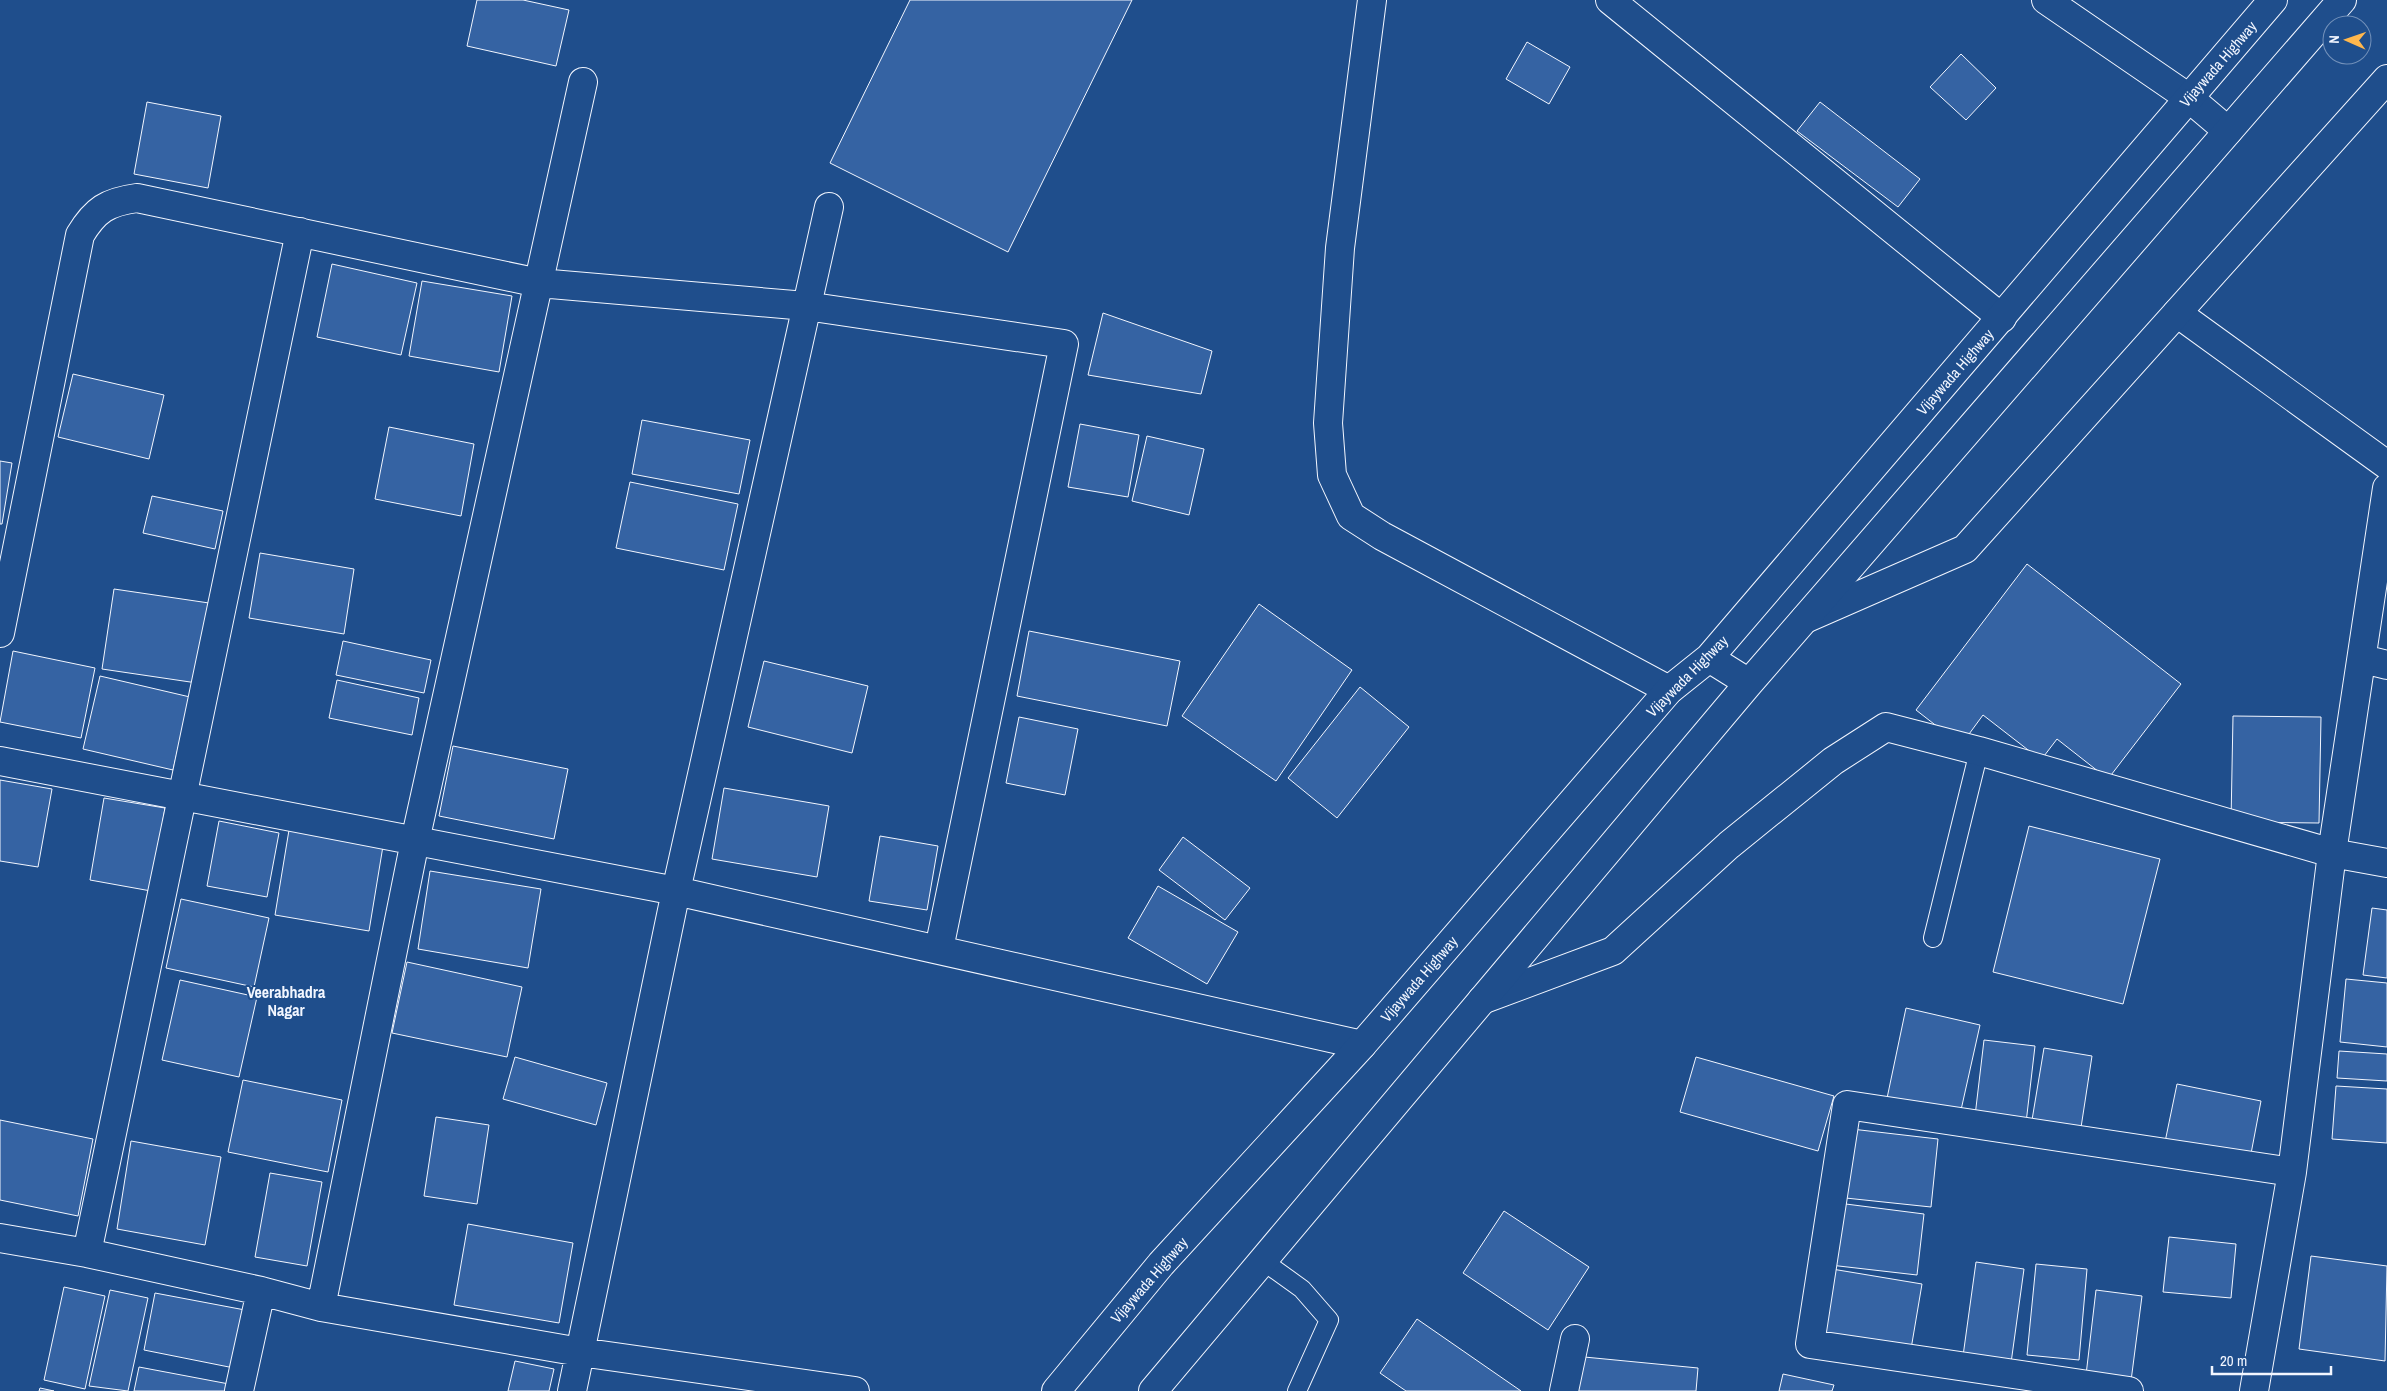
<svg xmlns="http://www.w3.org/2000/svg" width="2387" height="1391" viewBox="0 0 2387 1391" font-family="'Archivo Narrow',sans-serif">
  <rect width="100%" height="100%" fill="#1f4e8c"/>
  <path fill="#3563a3" stroke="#f2f6ff" d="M477,0H523L569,10L556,66L467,46Z
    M910,0H1132L1008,252L830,163Z
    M1527,42L1570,67L1549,104L1506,79Z
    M1961,54L1996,88L1966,120L1930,87Z
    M147,102L221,116L208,188L134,174Z
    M1820,102L1920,179L1898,207L1797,131Z
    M332,264L417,283L401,355L317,337Z
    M422,281L512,296L499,372L409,356Z
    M1103,313L1212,351L1201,394L1088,375Z
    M73,374L164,395L149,459L58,437Z
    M642,420L750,440L739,494L632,474Z
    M1080,424L1139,435L1128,497L1068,487Z
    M389,427L474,444L461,516L375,499Z
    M1147,436L1204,449L1189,515L1132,501Z
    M0,461L12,463L2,524H0Z
    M630,482L738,504L724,570L616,548Z
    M152,496L223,511L215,549L143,533Z
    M260,553L354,569L344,634L249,618Z
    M2027,564L2181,684L2108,779L2057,739L2041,760L1983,715L1961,745L1916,710Z
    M114,589L209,603L197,683L102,669Z
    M1259,604L1352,670L1276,781L1182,716Z
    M1029,631L1180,661L1167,726L1017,696Z
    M343,641L431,660L424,693L336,675Z
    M13,651L95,668L81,738L0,722Z
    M764,661L868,686L852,753L748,727Z
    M100,676L190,697L173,770L83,749Z
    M337,680L419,698L412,735L329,718Z
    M1360,687L1409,727L1337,818L1288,778Z
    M2233,716L2321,717L2319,823L2231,822Z
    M1019,717L1078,729L1065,795L1006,783Z
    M453,746L568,769L554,839L439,816Z
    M0,780L52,789L38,867L0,861Z
    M724,788L829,806L817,877L712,859Z
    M104,798L165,808L151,891L90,880Z
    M219,821L279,833L267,897L207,886Z
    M2029,826L2160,859L2123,1004L1993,972Z
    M289,830L383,846L369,931L275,915Z
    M880,836L938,846L927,910L869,901Z
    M1183,837L1250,888L1225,920L1159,870Z
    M430,871L541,889L528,968L418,949Z
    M1158,886L1238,932L1207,984L1128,938Z
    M181,899L269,918L254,987L166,968Z
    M2372,908L2387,910V978L2363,975Z
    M407,962L522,987L507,1057L392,1033Z
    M2346,979L2387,983V1047L2340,1042Z
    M180,980L257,997L239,1077L162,1060Z
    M1906,1008L1980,1025L1959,1119L1886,1103Z
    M1984,1040L2035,1046L2026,1123L1975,1116Z
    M2044,1048L2092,1056L2080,1134L2031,1126Z
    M2339,1051L2387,1054V1081L2337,1078Z
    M515,1057L607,1083L596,1125L503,1099Z
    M1696,1057L1834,1096L1818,1151L1680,1112Z
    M243,1080L342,1100L328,1172L228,1152Z
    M2177,1084L2261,1101L2250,1159L2165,1142Z
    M2336,1086L2387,1089V1143L2332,1139Z
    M436,1117L489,1125L477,1204L424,1196Z
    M0,1120L93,1139L78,1216L0,1200Z
    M1843,1128L1938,1139L1931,1207L1836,1197Z
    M131,1141L221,1157L205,1245L117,1229Z
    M270,1173L322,1182L307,1266L255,1257Z
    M1838,1203L1924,1214L1917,1275L1830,1265Z
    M1504,1211L1589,1267L1548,1330L1463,1273Z
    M468,1224L573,1243L559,1323L454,1305Z
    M2169,1237L2236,1244L2231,1298L2163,1292Z
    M2311,1256L2387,1266L2385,1361L2299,1349Z
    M1976,1262L2024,1269L2011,1363L1963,1356Z
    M2036,1264L2087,1269L2079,1360L2027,1355Z
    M1832,1269L1922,1284L1910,1355L1820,1340Z
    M64,1287L105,1296L85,1389L44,1380Z
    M110,1290L148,1298L128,1391L89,1386Z
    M2096,1290L2142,1296L2131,1381L2086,1375Z
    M155,1293L245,1310L234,1368L144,1350Z
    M1417,1319L1521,1391H1406L1380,1373Z
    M1574,1356L1698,1368L1696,1391H1571Z
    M515,1361L554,1369L549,1391H508Z
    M139,1367L229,1384L228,1391H134Z
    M1783,1374L1834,1385L1832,1391H1779Z
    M40,1388L54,1391H39Z"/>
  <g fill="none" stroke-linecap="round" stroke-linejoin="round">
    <g stroke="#f2f6ff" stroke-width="20">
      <path id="service" d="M1933,938L1979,751
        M1263,1261L1302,1289L1329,1320L1297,1391"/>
    </g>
    <g stroke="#f2f6ff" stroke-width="30">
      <path id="minor" d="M1372,0L1340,248L1328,423L1332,475L1351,516L1382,536L1669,690
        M1610,0L2002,318
        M2046,0L2189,98L2228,131
        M2177,313L2387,465
        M0,633L80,235C95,210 107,202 137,198L539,283L806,306L1064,344L939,949
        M2363,659L2387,665
        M0,761L676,891L1362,1045
        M1482,1000L1613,951L1729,845L1833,761L1886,727L1979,751L2332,853L2387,863
        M0,1238L87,1253L261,1291L321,1307L580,1352L855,1391
        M87,1253L300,232
        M321,1307L415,841L583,82
        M239,1391L261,1291
        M572,1391L676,891L829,207
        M1564,1391L1575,1339
        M2129,1391L1810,1344L1847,1105L2292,1172
        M2254,1391L2292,1172L2332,853L2387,488"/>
    </g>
    <g stroke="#f2f6ff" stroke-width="30">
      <path id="tertiary" d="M1805,619L1965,549L2387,79"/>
    </g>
    <g stroke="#f2f6ff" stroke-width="30">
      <path id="trunk" d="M1709,658L1749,683
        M1056,1391L1161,1264L1362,1045L1669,690L1709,658L2273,0
        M1153,1391L1749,683L2342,0"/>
    </g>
    <use href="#service" stroke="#1f4e8c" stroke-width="18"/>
    <use href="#minor" stroke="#1f4e8c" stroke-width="28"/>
    <use href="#tertiary" stroke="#1f4e8c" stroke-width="28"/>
    <use href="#trunk" stroke="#1f4e8c" stroke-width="28"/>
  </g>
  <g text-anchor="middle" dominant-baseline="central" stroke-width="4" stroke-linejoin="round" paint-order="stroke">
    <g font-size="15" fill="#f2f6ff" stroke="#1f4e8c">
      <text transform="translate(2218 64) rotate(-49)">Vijaywada Highway</text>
      <text transform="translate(1955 372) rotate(-49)">Vijaywada Highway</text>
      <text transform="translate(1687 676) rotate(-45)">Vijaywada Highway</text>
      <text transform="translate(1419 979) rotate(-49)">Vijaywada Highway</text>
      <text transform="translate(1149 1280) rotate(-49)">Vijaywada Highway</text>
    </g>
    <g font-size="16" font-weight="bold" fill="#f2f6ff" stroke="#1f4e8c">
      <text x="286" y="992">Veerabhadra<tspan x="286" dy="18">Nagar</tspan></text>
    </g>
  </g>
  <g transform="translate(2347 40) rotate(272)"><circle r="24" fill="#1f4e8c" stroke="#7391ba"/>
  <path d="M0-4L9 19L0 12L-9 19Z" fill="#ffb74d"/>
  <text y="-8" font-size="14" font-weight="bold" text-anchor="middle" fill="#f2f6ff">N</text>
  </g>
  <path d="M2212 1366v8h119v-8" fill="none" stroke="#f2f6ff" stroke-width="2.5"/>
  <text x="2220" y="1366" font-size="15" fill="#f2f6ff" stroke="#1f4e8c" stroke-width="4" paint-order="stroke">20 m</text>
</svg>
